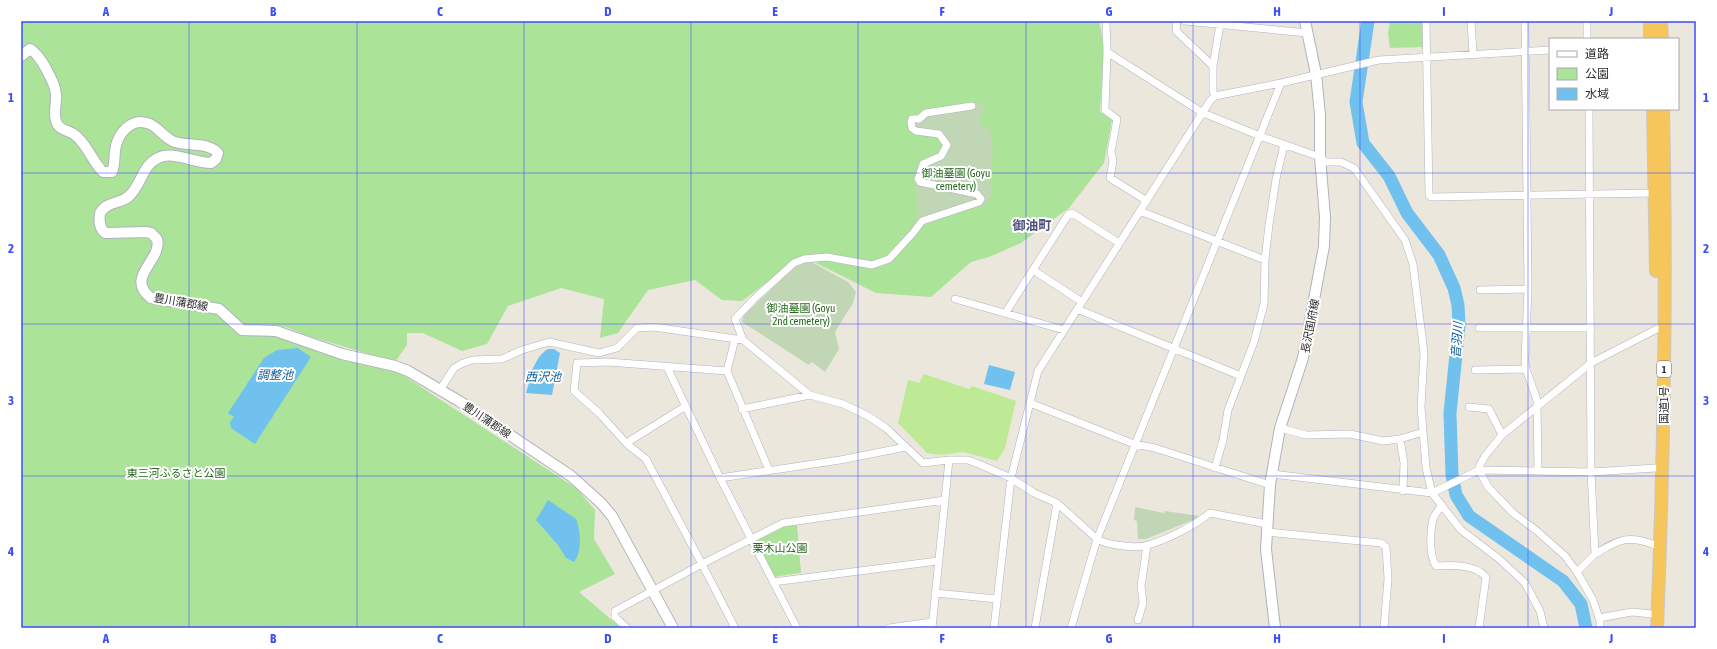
<svg xmlns="http://www.w3.org/2000/svg" width="1717" height="649" viewBox="0 0 1717 649" font-family="'Asap Condensed','Noto Sans JP',sans-serif">
  <rect width="100%" height="100%" fill="#ece7dd"/>
  <path fill="#abe399" d="M21,21H1099L1104,47L1100,112L1112,120L1104,163L1069,208L1021,243L989,257L971,262L931,297L876,293L802,256L742,301L722,300L695,280L648,290L618,333L600,338L604,299L561,288L508,306L487,344L462,351L423,333H407V345L395,362C368,354 342,346 315,338C293,331 284,322 259,325L251,336L264,334L280,337L354,362L388,368L398,372L576,488L595,510L594,539L615,574L579,592L621,628H21Z
    M1390,21H1423L1424,47L1390,48L1388,33Z
    M797,524L801,573L773,577L755,541L783,525Z"/>
  <path fill="#c1d6b4" d="M977,103L983,105L984,110L979,123L991,131L993,162L987,173C992,185 993,192 987,204L918,219L915,180L922,161L938,154L944,144L939,137L916,133L909,122L928,110Z
    M810,261L848,282L856,292L853,303L835,332L839,349L825,372L812,362L809,365L742,322L744,315L798,264Z
    M1135,507L1164,513L1165,511L1199,516L1193,520L1146,539H1138L1137,521L1134,520Z"/>
  <path fill="#beea95" d="M924,374L969,389L972,386L1016,401L1005,448L997,461L963,452L941,455L927,453L898,423L908,380L919,383Z"/>
  <path fill="#70c1ee" d="M298,348L311,357L255,444L231,428L230,422L234,417L228,413L264,358L277,350Z
    M548,349H554L560,353L552,395L526,393L530,379L529,375C535,366 538,354 548,349Z
    M989,365L1015,372L1010,390L984,384Z
    M548,500L576,519C581,530 582,553 574,562L566,558L558,545L536,520Z"/>
  <g fill="none" stroke-linecap="round" stroke-linejoin="round">
    <path stroke="#70c1ee" stroke-width="13" d="M1368,21L1356,102L1363,143L1389,176L1407,213L1439,255L1454,288L1458,305L1459,325L1450,413L1452,475L1456,495L1469,516L1563,581L1581,604L1586,628"/>
    <g stroke="#b1b2be" stroke-width="8">
      <path id="minor" d="M1106,21L1107,52
        M1177,21L1176,31L1213,66V91L1215,96
        M1185,21L1307,33
        M1426,21L1429,195L1431,197L1655,193
        M1471,21L1473,54
        M1525,21L1528,289L1525,359L1526,369L1537,400L1538,471
        M1587,21V39
        M1213,66L1220,24
        M972,106L926,113L919,119H912L911,122L912,128L916,131L939,134L947,145L941,156L923,164L918,179L920,182L977,194L981,199L979,202L922,221L913,233L889,259L872,265L827,257L804,259L794,263L753,300L735,319L743,340L810,395L843,404L868,416L886,428L923,463L949,460H968L981,465L1011,478L1034,493L1057,503L1097,539C1107,545 1136,549 1148,545C1168,539 1194,526 1210,513L1267,524
        M1147,201L1110,178L1113,161L1111,152L1117,119L1105,110L1107,52L1203,113L1260,136L1320,157L1326,162H1341L1354,168L1405,240L1413,264L1424,353L1421,407L1426,468L1432,493L1461,530L1498,558L1525,583L1540,611L1544,628
        M1140,211L1265,260
        M1033,270L1082,302
        M1480,290L1528,289
        M955,299L1064,330
        M1077,309L1241,376
        M1006,312L1068,215L1072,213L1119,243
        M1479,328H1591
        M667,367L720,478L797,628
        M1475,370L1526,369
        M727,371L735,339
        M440,390L454,368L463,363L473,360L502,359L522,350L549,342L599,353L617,348L637,328L654,327L743,340
        M1030,403L1134,444L1155,448L1270,485
        M686,406L631,440L627,444L646,459L702,564L783,523L945,500
        M1469,407L1489,409L1502,435
        M742,409L810,395
        M1280,428L1306,435L1350,434L1383,441L1400,439L1423,432
        M1400,439L1404,463L1403,491
        M627,444L599,413L574,391L577,363L608,362L727,371L769,470
        M1215,468L1223,440L1228,410L1254,342L1264,304L1265,260L1269,225L1276,179L1284,145
        M1272,474L1432,493L1479,470L1591,472L1656,468
        M720,478L840,460L906,447
        M1442,505C1439,509 1435,514 1433,519C1430,531 1429,555 1436,566C1452,565 1475,564 1486,577L1479,628
        M1266,532L1381,543L1386,547L1388,579L1384,628
        M1595,554C1619,540 1627,534 1655,545
        M1577,572L1595,554L1591,472L1589,109
        M773,582L938,561
        M935,593L997,599
        M1599,618L1632,612L1652,614
        M1138,620L1143,603L1141,586L1147,546
        M627,628L615,617V611L702,564L735,628
        M889,628L932,622
        M932,628L949,460
        M994,628L1011,478L1038,371L1210,101L1215,96L1281,83L1379,60L1550,50
        M1035,628L1057,503
        M1071,628L1097,539L1281,83
        M1600,628V621L1593,600L1577,572L1565,556L1537,531L1513,513L1488,487L1479,470V467L1485,456L1502,435L1591,363L1657,329"/>
    </g>
    <g stroke="#b1b2be" stroke-width="12">
      <path id="secondary" d="M21,56L30,49C40,54 55,83 56,94C57,103 53,112 56,121C59,131 69,130 75,135C87,144 92,161 103,172H112C115,165 114,159 115,151C117,134 131,116 150,124C159,128 165,139 175,142C188,146 208,142 218,153L216,159L211,163C189,163 166,144 148,166C141,175 138,189 128,197C119,204 107,201 100,213C99,221 99,228 105,233L146,232L151,233L157,239C163,260 124,277 151,298L219,309L242,330L276,331L342,354L395,366L408,371L459,401L571,476L601,503L612,516L673,628
        M1275,628L1266,549L1270,485L1280,428L1303,358L1324,246L1325,217L1320,157V115L1316,74L1305,21"/>
    </g>
    <g stroke="#c8c8c8" stroke-width="14">
      <path id="trunk" d="M1650,21V39
        M1661,21L1662,39
        M1653,109L1656,271
        M1657,628C1664,455 1667,282 1663,109"/>
    </g>
    <use href="#minor" stroke="#fff" stroke-width="7"/>
    <use href="#secondary" stroke="#fff" stroke-width="10"/>
    <use href="#trunk" stroke="#f6c65a" stroke-width="12"/>
  </g>
  <path fill="none" stroke="#3d4ef9" stroke-width="1" stroke-opacity="0.55" d="M189,21V628M357,21V628M524,21V628M691,21V628M858,21V628M1026,21V628M1193,21V628M1360,21V628M1528,21V628M21,173H1696M21,324H1696M21,476H1696"/>
  <g text-anchor="middle" dominant-baseline="central" stroke-width="4" stroke-linejoin="round" paint-order="stroke">
    <rect fill="#fff" stroke="#6b6b6b" stroke-width="1" x="1657" y="361" width="14" height="16" rx="3"/>
    <g font-size="10" font-weight="bold" fill="#2b2b2b">
      <text x="1664" y="369">1</text>
    </g>
    <g font-size="11" fill="#23681a" stroke="#fff">
      <text x="956" y="173">御油墓園 (Goyu<tspan x="956" dy="13">cemetery)</tspan></text>
      <text x="801" y="308">御油墓園 (Goyu<tspan x="801" dy="13">2nd cemetery)</tspan></text>
      <text x="176" y="473">東三河ふるさと公園</text>
      <text x="780" y="548">栗木山公園</text>
    </g>
    <g font-size="11" fill="#2b2b2b" stroke="#fff">
      <text transform="translate(181 302) rotate(10)">豊川蒲郡線</text>
      <text transform="translate(1310 326) rotate(-79)">長沢国府線</text>
      <text transform="translate(1664 405) rotate(-90)">国道1号</text>
      <text transform="translate(487 420) rotate(34)">豊川蒲郡線</text>
    </g>
    <g font-size="12" font-style="italic" fill="#0e5d9b" stroke="#fff">
      <text transform="translate(1457 340) rotate(-86)">音羽川</text>
      <text x="275" y="375">調整池</text>
      <text x="543" y="377">西沢池</text>
    </g>
    <g font-size="13" font-weight="bold" fill="#4b4f7b" stroke="#fff">
      <text x="1032" y="225">御油町</text>
    </g>
  </g>
  <rect width="1717" height="649" fill="none" stroke="#ffffff" stroke-width="44"/>
  <rect x="1549" y="38" width="130" height="72" fill="#ffffff" stroke="#aaaaaa"/>
  <rect x="1557" y="51" width="20" height="6" fill="#ffffff" stroke="#aaaaaa"/>
  <text x="1585" y="58" font-size="12" fill="#2b2b2b">道路</text>
  <rect x="1557" y="68" width="20" height="12" fill="#abe399" stroke="#aaaaaa"/>
  <text x="1585" y="78" font-size="12" fill="#2b2b2b">公園</text>
  <rect x="1557" y="88" width="20" height="12" fill="#70c1ee" stroke="#aaaaaa"/>
  <text x="1585" y="98" font-size="12" fill="#2b2b2b">水域</text>
  <rect x="22" y="22" width="1673" height="605" fill="none" stroke="#3d4ef9" stroke-width="1.5"/>
  <g font-size="13" text-anchor="middle" font-weight="bold" fill="#3d4ef9">
    <text x="106" y="16">A</text>
    <text x="273" y="16">B</text>
    <text x="440" y="16">C</text>
    <text x="608" y="16">D</text>
    <text x="775" y="16">E</text>
    <text x="942" y="16">F</text>
    <text x="1109" y="16">G</text>
    <text x="1277" y="16">H</text>
    <text x="1444" y="16">I</text>
    <text x="1611" y="16">J</text>
    <text x="11" y="102">1</text>
    <text x="1706" y="102">1</text>
    <text x="11" y="253">2</text>
    <text x="1706" y="253">2</text>
    <text x="11" y="405">3</text>
    <text x="1706" y="405">3</text>
    <text x="11" y="556">4</text>
    <text x="1706" y="556">4</text>
    <text x="106" y="643">A</text>
    <text x="273" y="643">B</text>
    <text x="440" y="643">C</text>
    <text x="608" y="643">D</text>
    <text x="775" y="643">E</text>
    <text x="942" y="643">F</text>
    <text x="1109" y="643">G</text>
    <text x="1277" y="643">H</text>
    <text x="1444" y="643">I</text>
    <text x="1611" y="643">J</text>
  </g>
</svg>
